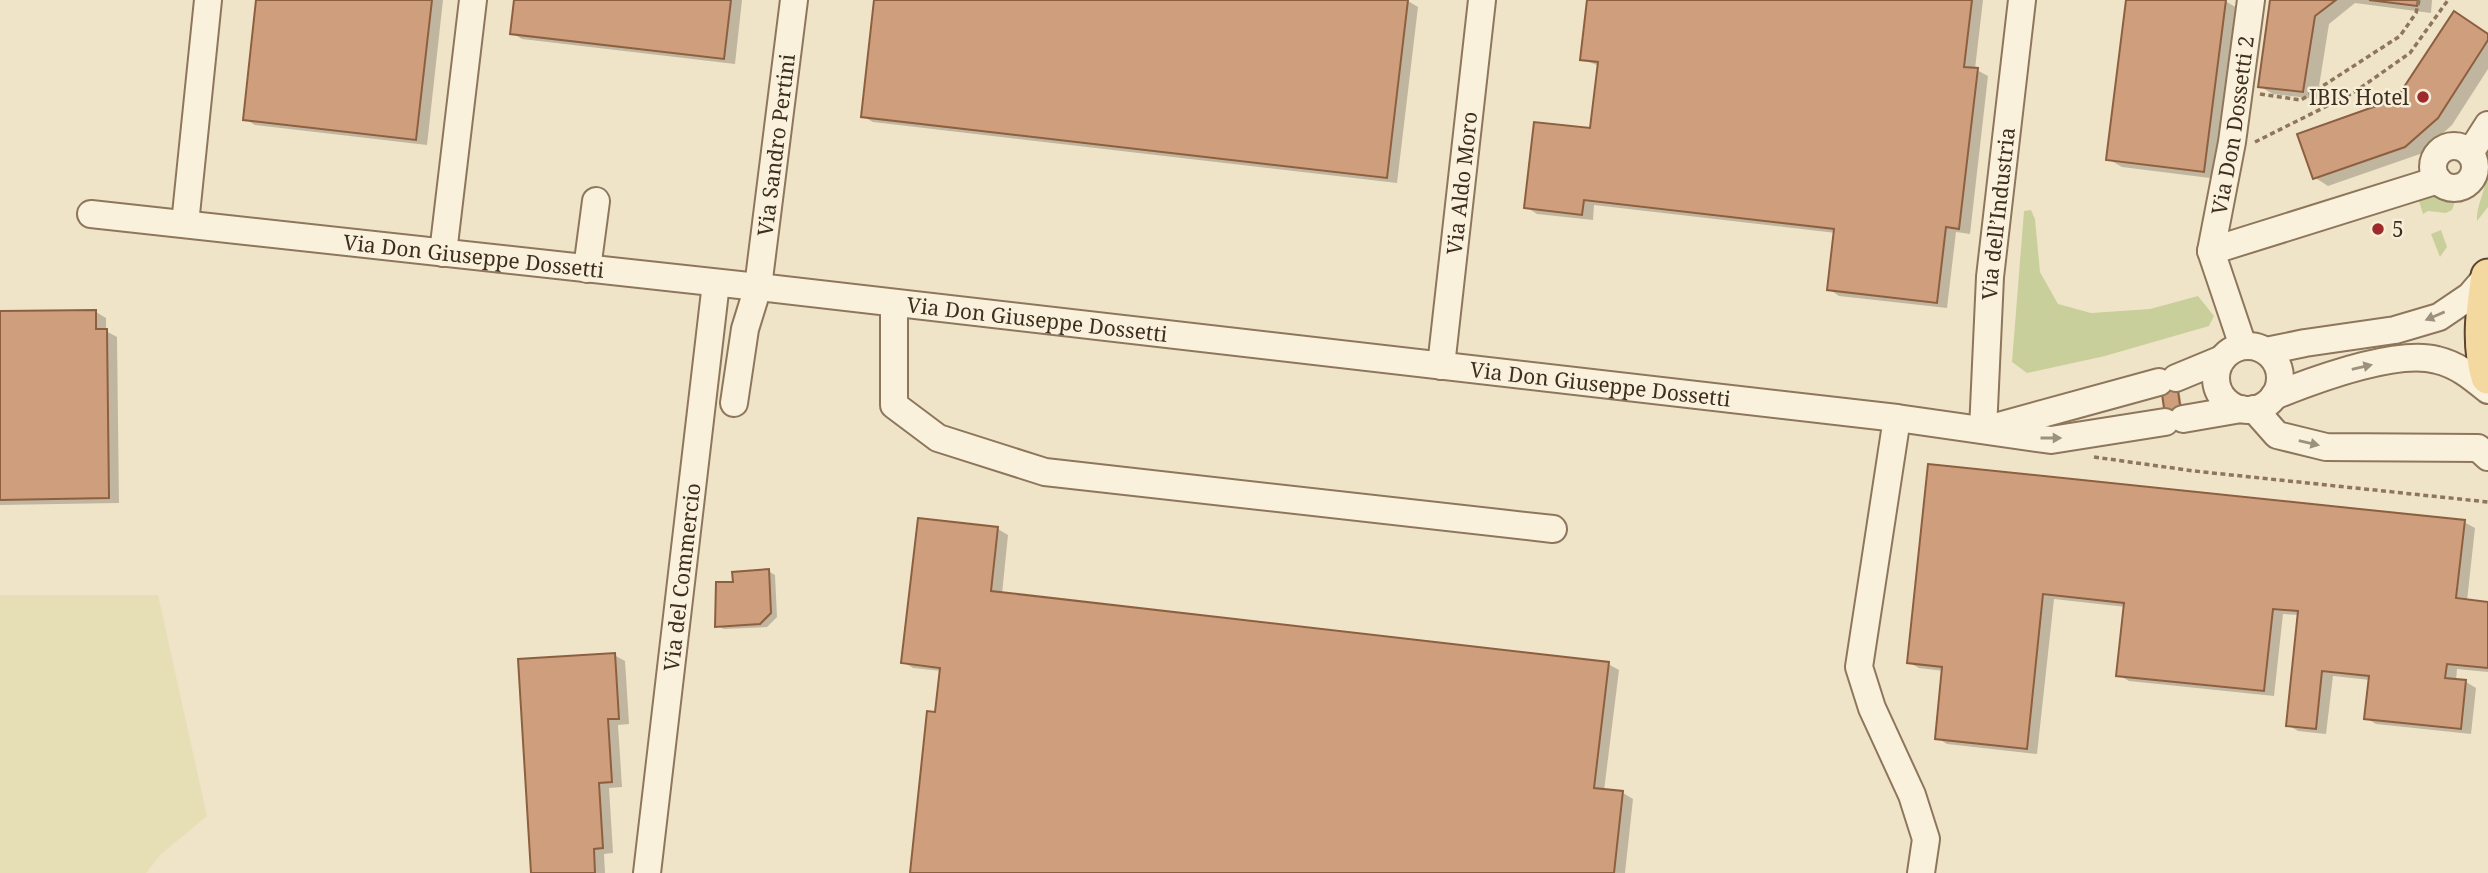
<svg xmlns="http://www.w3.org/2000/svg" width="2488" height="873" viewBox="0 0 2488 873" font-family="'Noto Serif',serif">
  <rect width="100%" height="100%" fill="#f0e4c8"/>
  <path fill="#e6deb5" d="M0,595H158L207,816L161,854L146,873H0Z"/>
  <path fill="#c9cf9b" d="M2488,149V207L2477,221C2476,203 2488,189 2486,170C2486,165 2484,159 2483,153Z
    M2431,193L2455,201L2452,210L2446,213L2428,211L2423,214L2418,198Z
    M2031,210L2035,219L2040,272L2058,304L2091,313L2150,309L2198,296L2214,316L2209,326L2105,356L2027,373L2012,362L2024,211Z
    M2441,230L2447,247L2440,257L2431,234Z"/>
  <path fill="#0003" d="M258,0H443L427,145L255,125L245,119Z
    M516,0H742L735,64L522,39L512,33Z
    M876,0L1408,1L1418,7L1397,183L873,122L862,116Z
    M1589,0H1983L1975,69L1988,76L1970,234L1956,232L1947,308L1839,296L1829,289L1836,233L1594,205L1593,220L1537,214L1526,207L1591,130L1599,66L1582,59Z
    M2128,0H2219L2225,1L2239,9L2218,179L2122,167L2108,159Z
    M2272,0H2432L2431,13L2355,3L2329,24L2317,99L2273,94L2259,86Z
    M2488,35V69L2452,125L2420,154L2328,186L2314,177L2391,103Z
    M96,312L106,318V331L117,337L119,503L0,505V313Z
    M2161,374H2177L2185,427Z
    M1930,465L2464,522L2475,528L2467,601L2488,603V672L2457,669L2456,681L2466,682L2476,688L2471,734L2376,724L2366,718L2370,680L2333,676L2326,734L2298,731L2288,725L2299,615L2283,614L2274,696L2129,681L2118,675L2126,607L2054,599L2037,754L1947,744L1937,738L1944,671L1919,668L1908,662Z
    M920,520L998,529L1008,535L1002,594L1608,664L1619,670L1604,791L1623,793L1633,799L1625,873H912L942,671L913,668L903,662Z
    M768,571L775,575L777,617L767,627L724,629L717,626L736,584Z
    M614,655L625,661L629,724L618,725L622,787L609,788L613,853L604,854L605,873H533Z"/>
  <path fill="#cf9f7d" stroke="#8d5f41" stroke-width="2" d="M256,0H432L416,140L243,120Z
    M514,0H731L724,59L510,34Z
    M874,0H1408L1387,178L861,117Z
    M1587,0H1972L1964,67L1978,68L1959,229L1946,227L1937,303L1827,290L1834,229L1584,200L1582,215L1524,208L1534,122L1590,128L1598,62L1580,60Z
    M2126,0H2226L2204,172L2106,160Z
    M2270,0H2336L2315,16L2303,92L2258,87Z
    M2369,0H2418L2417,6Z
    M2454,11L2488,34V40L2438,118L2405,147L2313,179L2297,134L2390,101L2400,93Z
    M96,310V329H107L109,498L0,500V311Z
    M2175,370L2183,426L2167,429L2159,373Z
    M1928,464L2465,520L2456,598L2488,602V668L2447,664L2445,678L2466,680L2461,729L2364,719L2369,676L2322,671L2316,729L2286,726L2298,611L2273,609L2264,691L2116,676L2124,603L2043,594L2027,749L1935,739L1942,667L1907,663Z
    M918,518L998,527L991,591L1609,662L1594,788L1623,791L1614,873H910L927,711L935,712L940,668L901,663Z
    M769,569L771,613L760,624L715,627L716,582H733L732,572Z
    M615,653L619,719H608L612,782L599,783L603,848L594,849L595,873H531L518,659Z"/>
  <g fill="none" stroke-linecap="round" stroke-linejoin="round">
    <g stroke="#8d765c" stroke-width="30">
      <g id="minor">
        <circle cx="2454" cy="167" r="21"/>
        <path d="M2470,153L2488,125"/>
        <path id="s1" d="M91,214L758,287L1897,418L2051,440L2165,422"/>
        <path d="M185,224L208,0"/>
        <path d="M2211,251L2438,180"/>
        <path d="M443,253L473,0"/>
        <path d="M587,269L596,201"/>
        <path d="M894,303V405L938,438L1045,472L1553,529"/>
        <path id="s2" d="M2243,346L2211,251L2232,142L2251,0"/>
        <circle cx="2248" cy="378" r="32"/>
        <path d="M2266,351L2305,343L2395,330L2439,317L2470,296L2488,275"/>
        <path id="s3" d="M1441,366L1482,0"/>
        <path d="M2176,378L2222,359"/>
        <path d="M2274,396C2314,380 2396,349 2437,360C2458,365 2472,377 2488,390"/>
        <path id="s4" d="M734,403L745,329L758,287L794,0"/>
        <path d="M2254,409L2277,435L2326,447L2478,448L2488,457"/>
        <path d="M1897,418L1859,667L1872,708L1912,795L1926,839L1921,873"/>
        <path d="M2183,419L2241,409"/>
        <path d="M1995,427L2159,382"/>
        <path id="s5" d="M1983,430L1990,277L2022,0"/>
        <path id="s6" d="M647,873L716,283"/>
      </g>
    </g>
    <g stroke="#5b4430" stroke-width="37">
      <path id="major" d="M2488,276C2483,310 2478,343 2488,377"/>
    </g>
    <path stroke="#8d765c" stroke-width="3.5" stroke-dasharray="5 3.5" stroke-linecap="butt" d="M2260,94L2301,100L2400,36L2416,13L2419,0
      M2255,142L2353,93L2410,53L2448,0
      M2094,457L2194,471L2488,502"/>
    <use href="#minor" stroke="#faf1dc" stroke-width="26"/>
    <use href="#major" stroke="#f3d9a0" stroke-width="33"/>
  </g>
  <defs><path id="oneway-solid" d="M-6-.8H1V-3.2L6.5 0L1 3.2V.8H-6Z" transform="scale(1.75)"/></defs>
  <g fill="#9c907e">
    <use href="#oneway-solid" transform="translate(2435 316) rotate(157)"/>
    <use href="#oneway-solid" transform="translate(2362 367) rotate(-13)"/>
    <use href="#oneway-solid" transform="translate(2051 438)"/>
    <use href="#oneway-solid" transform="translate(2309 443) rotate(13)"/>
  </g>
  <g fill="#9e2a2b" stroke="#f7eed8" stroke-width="2.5">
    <circle cx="2423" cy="97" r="7"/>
    <circle cx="2378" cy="229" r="7"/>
  </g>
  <g text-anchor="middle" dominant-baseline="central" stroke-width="5" stroke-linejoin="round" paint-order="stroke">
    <g font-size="21" fill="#3d2e20" stroke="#f7eed8" text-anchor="end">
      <text x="2409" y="97">IBIS Hotel</text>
      <text x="2392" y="229" text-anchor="start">5</text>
    </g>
    <g font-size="21" fill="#3d2e20" stroke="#f7eed8">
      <text stroke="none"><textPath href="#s2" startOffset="228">Via Don Dossetti 2</textPath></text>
      <text stroke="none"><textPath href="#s4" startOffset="262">Via Sandro Pertini</textPath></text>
      <text stroke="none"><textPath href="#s3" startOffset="184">Via Aldo Moro</textPath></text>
      <text stroke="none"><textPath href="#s5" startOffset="217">Via dell’Industria</textPath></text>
      <text stroke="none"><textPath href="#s1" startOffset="385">Via Don Giuseppe Dossetti</textPath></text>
      <text stroke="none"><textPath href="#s1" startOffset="952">Via Don Giuseppe Dossetti</textPath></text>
      <text stroke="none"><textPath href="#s1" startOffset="1519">Via Don Giuseppe Dossetti</textPath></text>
      <text stroke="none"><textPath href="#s6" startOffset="298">Via del Commercio</textPath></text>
    </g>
  </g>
</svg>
